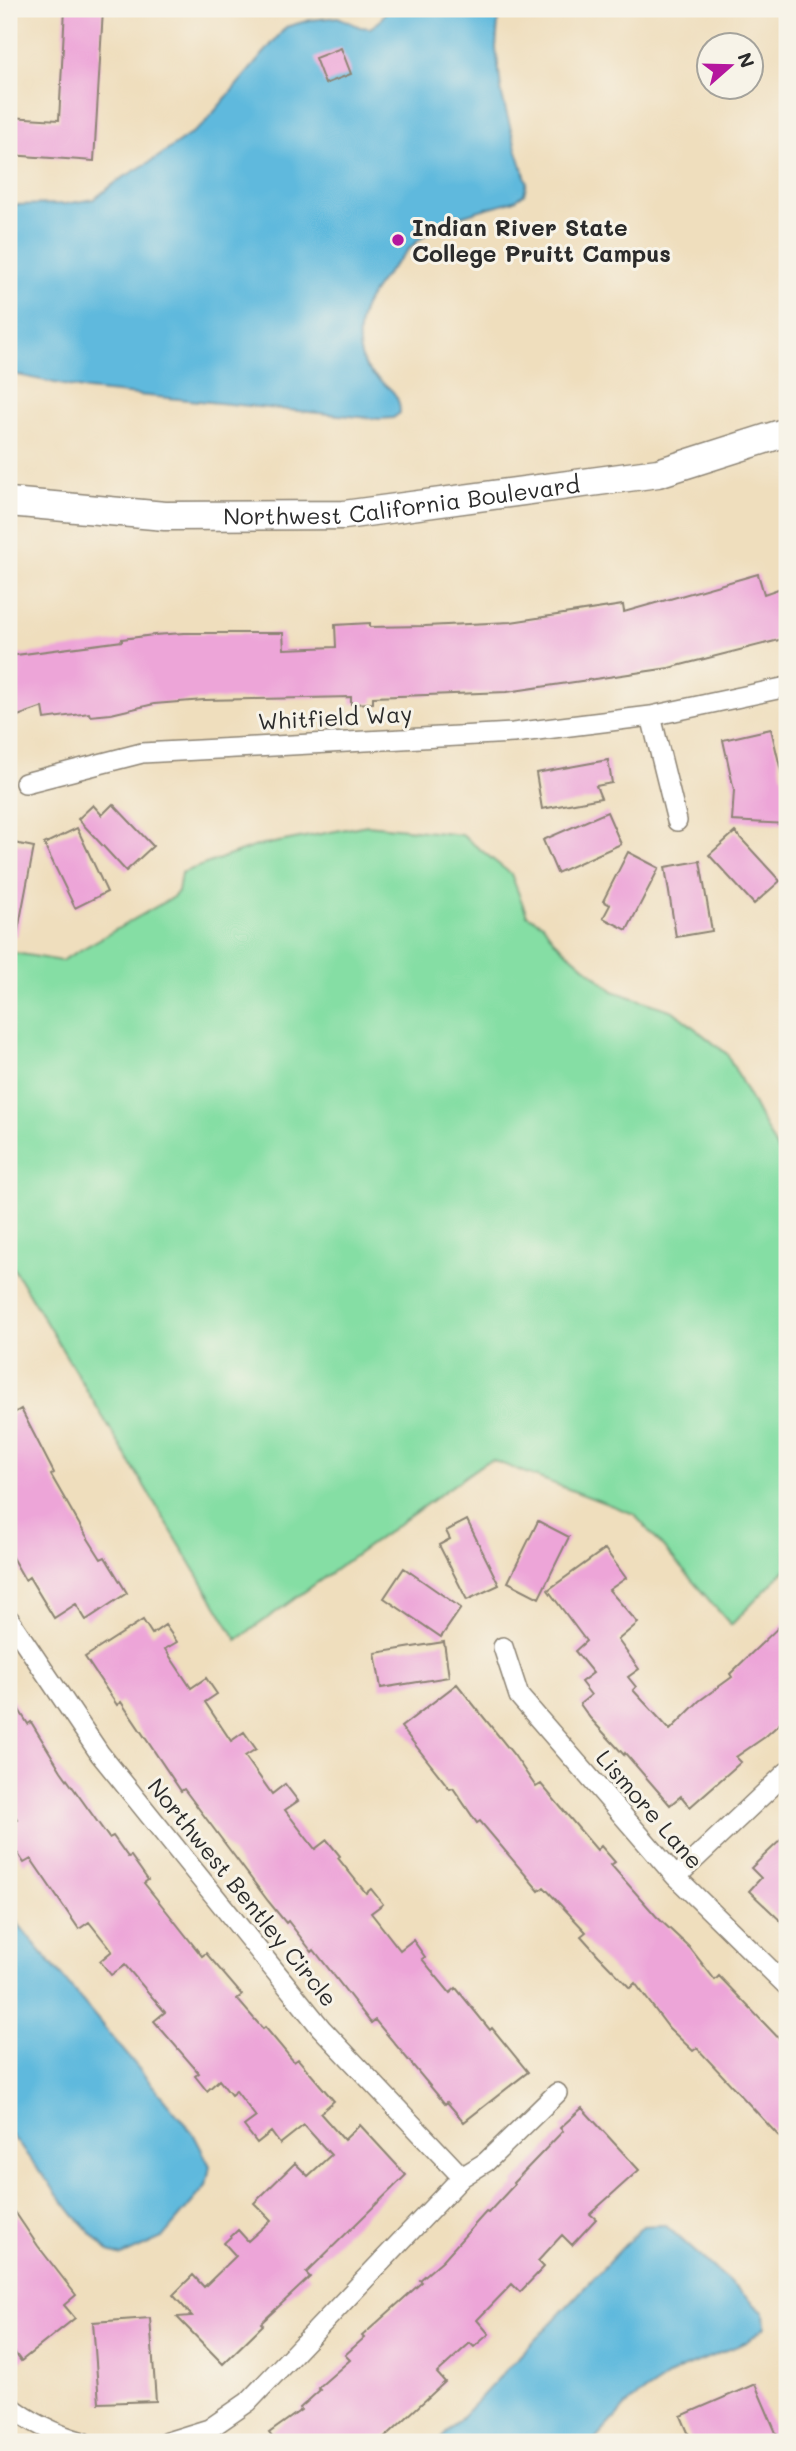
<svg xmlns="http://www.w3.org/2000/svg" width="796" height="2451" viewBox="0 0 796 2451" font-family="Mali,sans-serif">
  <rect width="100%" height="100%" fill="#f7f3e8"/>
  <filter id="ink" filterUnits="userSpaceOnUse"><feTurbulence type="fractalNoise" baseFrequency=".0143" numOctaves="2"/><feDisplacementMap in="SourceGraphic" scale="14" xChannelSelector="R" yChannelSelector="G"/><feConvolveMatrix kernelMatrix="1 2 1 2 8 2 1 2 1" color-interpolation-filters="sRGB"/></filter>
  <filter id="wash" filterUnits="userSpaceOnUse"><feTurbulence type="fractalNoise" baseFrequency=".00686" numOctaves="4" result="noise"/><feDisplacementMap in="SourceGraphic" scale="28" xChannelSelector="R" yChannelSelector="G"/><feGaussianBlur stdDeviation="1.57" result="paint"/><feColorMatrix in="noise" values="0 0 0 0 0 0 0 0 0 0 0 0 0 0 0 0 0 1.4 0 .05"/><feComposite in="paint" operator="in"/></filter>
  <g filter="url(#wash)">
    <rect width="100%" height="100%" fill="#efdebd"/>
    <path fill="#85dea4" stroke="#588468" stroke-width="2" d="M367,825L462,835L511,874L527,915L543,924L554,940L613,991L673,1011L727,1054L787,1169V1568L731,1625L634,1514L492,1460L484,1463L237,1640L9,1261V952L61,961L173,897L178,892L181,873L253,847Z"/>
    <path fill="#5fb9dd" stroke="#457284" stroke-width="2" d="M387,9H499L496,48L502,96L516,148L527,182L524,194L515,200C493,207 469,212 448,221C419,233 384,274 368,300C358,316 355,346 364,363C375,385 400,384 400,413L393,418L380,419L87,390L9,373V205L65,204L94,199L119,180L158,157L203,125L286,27L310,20L338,17L360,27L370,28L380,21Z
      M9,1913L194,2135L210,2166L206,2186L162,2238L122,2256L109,2252L74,2215L9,2132Z
      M665,2225L764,2313L765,2327L745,2343L678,2370L631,2401L593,2442H438L643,2226Z"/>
    <g id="blocks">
      <path fill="#eda5d8" d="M65,9L103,10L94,161L9,155V117L59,120Z
        M341,48L351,74L325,84L315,58Z
        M758,574L764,594L787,586V638L669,668L507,692L373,697V703L351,704V697L204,700L154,704L111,714L90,716L89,713L45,719L43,707L9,719V656L122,641V639L154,635L184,633H283L284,649L336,647L335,625L370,623V627L425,626L511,622L623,605L624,612Z
        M771,729L787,796V824L732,821L734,790L723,740Z
        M608,760L612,783L596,786L601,798L542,809L536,773Z
        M113,804L153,846L126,871L78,819L93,805L102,815Z
        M607,812L621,844L557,873L543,840Z
        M77,828L107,892L75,908L44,844Z
        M735,832L780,881L754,904L709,855Z
        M9,842L34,847L17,936L9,935Z
        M628,852L659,868L627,930L603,918L610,905L603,901Z
        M700,861L712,931L676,937L665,867Z
        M21,1409L54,1473L51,1475L82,1529L101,1559L105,1557L127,1593L86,1620L76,1604L54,1618L29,1577L25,1580L9,1552V1416Z
        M467,1520L499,1585L467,1600L439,1545L450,1539L446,1531Z
        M538,1521L569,1537L539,1598L508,1582Z
        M605,1549L626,1578L609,1590L638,1623L618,1640L639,1669L628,1677L636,1687L633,1690L670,1730L699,1701L732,1677L730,1674L787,1619V1717L765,1737L736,1757L741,1762L690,1807L681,1796L670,1805L625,1753L624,1755L590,1718L580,1704L591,1695L581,1682L593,1673L575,1651L586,1641L548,1590Z
        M404,1568L461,1608L441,1637L384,1598Z
        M143,1620L152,1634L165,1625L177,1642L165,1649L191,1688L206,1678L217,1694L205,1702L231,1741L244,1732L256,1749L245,1756L272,1794L285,1784L298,1801L285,1810L315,1849L327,1840L340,1856L338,1858L366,1893L371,1889L383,1904L371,1913L400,1950L413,1940L425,1957L422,1959L450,1993L456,1988L490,2030L492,2028L528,2072L464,2122L447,2102L445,2104L375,2020L371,2023L314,1950L312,1952L288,1921L286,1923L268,1901L184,1789L181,1791L121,1702L117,1705L85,1657Z
        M444,1642L449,1677L381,1688L375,1653Z
        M457,1684L514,1755L536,1787L541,1784L597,1850L601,1846L615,1862L611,1865L656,1916L690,1948L715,1980L719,1976L787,2047V2145L697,2048L693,2051L669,2028L635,1983L630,1988L599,1956L581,1936L586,1932L544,1887L539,1891L480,1821L477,1823L453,1788L450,1789L401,1727Z
        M9,1694L28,1724L31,1722L61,1771L109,1838L113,1836L128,1857L131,1856L148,1880L144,1883L168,1913L202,1956L206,1953L242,1995L237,1999L263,2029L265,2027L294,2062L298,2059L334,2101L320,2113L344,2140L360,2125L406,2175L306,2273L310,2277L261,2323L263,2325L223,2364L177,2317L192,2316L173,2295L193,2275L204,2287L236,2256L224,2243L238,2230L248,2241L271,2220L254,2203L295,2163L308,2176L331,2155L304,2125L280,2144L271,2132L257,2143L244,2126L256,2117L236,2091L231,2095L219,2080L207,2091L195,2076L199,2073L154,2021L165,2012L125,1965L111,1975L100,1961L112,1951L89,1922L79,1929L31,1859L24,1863L9,1840V1825L17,1819L9,1807Z
        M787,1834V1927L749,1891L761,1878L751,1868Z
        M582,2108L639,2170L590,2214L596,2219L572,2245L562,2235L538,2261L544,2267L520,2292L512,2284L477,2320L489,2334L474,2347L470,2343L437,2373L445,2382L380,2442H276L269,2433L301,2410L300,2408L320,2390L318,2388L350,2360L345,2355L364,2338L362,2336L422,2282L420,2280L443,2260L486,2212L488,2213L514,2185L513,2183L563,2131L560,2128Z
        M9,2203L38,2246L76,2295L64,2305L75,2318L21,2361L9,2345Z
        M150,2318L156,2401L99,2403L93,2322Z
        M755,2384L780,2442H692L681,2416Z"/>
    </g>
  </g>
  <g filter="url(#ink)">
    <use href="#blocks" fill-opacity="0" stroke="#8d8474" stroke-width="2"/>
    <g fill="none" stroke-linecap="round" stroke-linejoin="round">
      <g stroke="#8d8474" stroke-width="22">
        <path id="street" d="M651,716L677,821
          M25,783L142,753L513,733L651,716L787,687
          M9,1619L100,1754L321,2028L462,2177L248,2402L209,2429L167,2442
          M503,1647L519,1696L676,1877L787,1986
          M676,1877L787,1772
          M462,2177L486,2162L557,2093
          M9,2405C31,2423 55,2434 83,2442"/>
      </g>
      <g stroke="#8d8474" stroke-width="31">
        <g id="secondary">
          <path id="s1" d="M9,502L165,516L344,515L658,473L787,432"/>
        </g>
      </g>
      <use href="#street" stroke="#fff" stroke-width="19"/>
      <use href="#secondary" stroke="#fff" stroke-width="28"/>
    </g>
  </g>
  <circle fill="#b5179e" stroke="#f7f3e8" stroke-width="2.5" cx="398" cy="240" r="7"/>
  <g text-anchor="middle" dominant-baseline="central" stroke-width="6" stroke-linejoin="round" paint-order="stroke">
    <g font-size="23" font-weight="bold" fill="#2b2b2b" stroke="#f7f3e8" text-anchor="start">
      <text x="412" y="227">Indian River State<tspan x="412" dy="26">College Pruitt Campus</tspan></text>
    </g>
    <g font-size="23" fill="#2b2b2b" stroke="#f7f3e8">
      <text stroke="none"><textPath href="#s1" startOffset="394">Northwest California Boulevard</textPath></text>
      <text transform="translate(335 717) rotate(-3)">Whitfield Way</text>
      <text transform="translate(650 1809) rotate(49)">Lismore Lane</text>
      <text transform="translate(243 1892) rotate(51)">Northwest Bentley Circle</text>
    </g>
  </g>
  <rect width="796" height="2451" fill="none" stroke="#f7f3e8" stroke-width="35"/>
  <g transform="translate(730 66) rotate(70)"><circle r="33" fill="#f7f3e8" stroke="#a5a39c" stroke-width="2"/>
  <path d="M0-5L12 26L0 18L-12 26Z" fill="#b5179e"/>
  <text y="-10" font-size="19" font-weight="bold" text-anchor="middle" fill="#2b2b2b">N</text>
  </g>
</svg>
